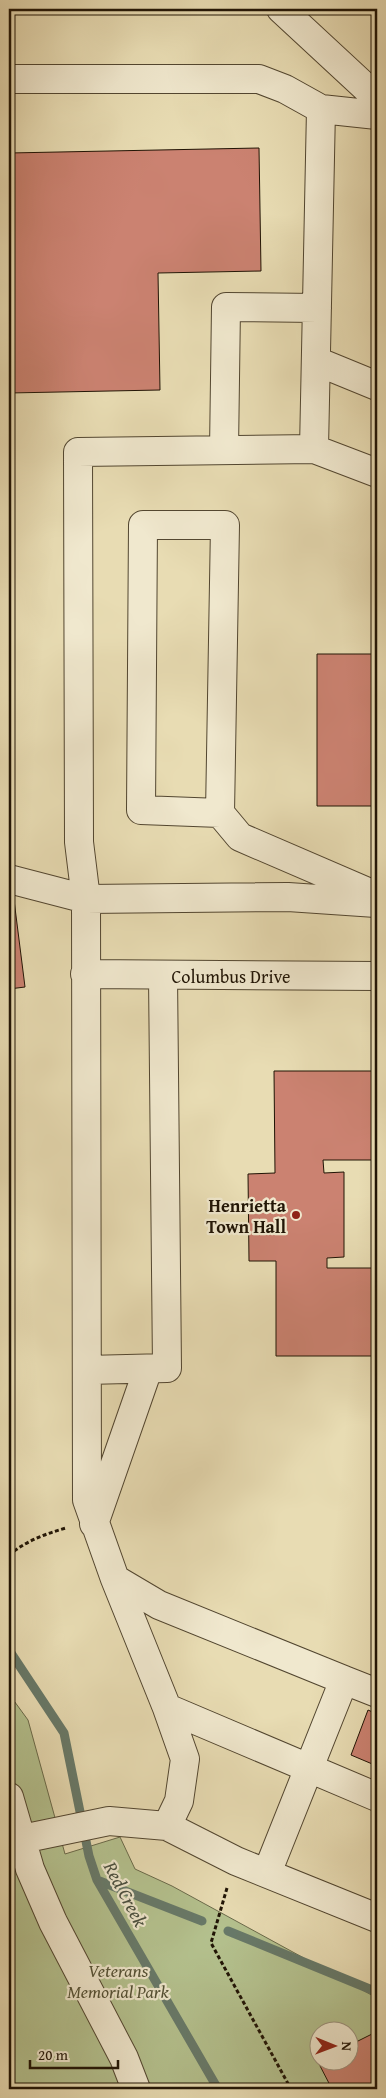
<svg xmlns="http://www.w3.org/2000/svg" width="386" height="2098" viewBox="0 0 386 2098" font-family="'Gentium Book Plus',serif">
  <rect width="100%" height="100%" fill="#e8dcb3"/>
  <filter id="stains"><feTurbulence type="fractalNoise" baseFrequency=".004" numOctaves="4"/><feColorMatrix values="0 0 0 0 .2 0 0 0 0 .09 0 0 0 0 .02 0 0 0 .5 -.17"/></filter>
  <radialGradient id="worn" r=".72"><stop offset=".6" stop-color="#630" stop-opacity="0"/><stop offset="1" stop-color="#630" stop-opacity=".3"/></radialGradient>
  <path fill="#b4c18e" stroke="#6a6a4a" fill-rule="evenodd" d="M9,1694L28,1720L65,1854L120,1837L135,1869L172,1886L377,1998V2089H9ZM318,2030H348V2060H318Z"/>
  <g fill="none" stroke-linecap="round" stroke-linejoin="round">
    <path stroke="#677969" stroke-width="9" d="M9,1650L64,1733L89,1856L97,1880L218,2089
      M97,1880L202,1921
      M228,1931L377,1992"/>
  </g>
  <path fill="#cb8271" stroke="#201405" d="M259,148L261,271L158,273L160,390L9,393V153Z
    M317,654H377V806H317Z
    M13,892L25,987L9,989V893Z
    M274,1071H377V1160H323L324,1173L344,1172V1257L327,1258V1268H377V1356H276V1261H249L248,1174L275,1173Z
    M368,1710L377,1714V1766L351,1755Z
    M372,2034L377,2044V2089H332L318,2062L321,2060H348V2046Z"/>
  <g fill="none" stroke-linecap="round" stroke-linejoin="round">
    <g stroke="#524630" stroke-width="30">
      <path id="minor" d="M281,9L377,98
        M9,79H259L285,89L321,109L377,115
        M321,109L314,449L78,452L79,842L86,899L87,1500L115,1579L159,1605L344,1680
        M316,361L377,386
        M314,449L377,473
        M224,450L226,307L317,308
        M220,813L141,810L143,525H225L220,813L240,837L377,896
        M9,879L86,899L288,897L376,903
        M85,974L377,976
        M87,1370L167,1368L163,975
        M94,1524L148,1369
        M115,1579L167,1708L377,1797
        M167,1708L185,1759L179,1801L167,1826
        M9,1797L30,1869L53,1922L124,2058L136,2089
        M22,1839L109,1821L167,1826L236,1861L377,1918
        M267,1873L344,1680L377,1693"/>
    </g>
    <path stroke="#201405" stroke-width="3" stroke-dasharray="4 2.5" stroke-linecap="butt" d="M9,1555C26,1541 45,1534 66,1528
      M227,1888L211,1943L291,2089"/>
    <use href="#minor" stroke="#f0e8ce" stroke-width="28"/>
  </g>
  <circle fill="#8f2418" stroke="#f0e8ce" stroke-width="2" cx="296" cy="1215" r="5"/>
  <g text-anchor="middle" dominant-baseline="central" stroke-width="4.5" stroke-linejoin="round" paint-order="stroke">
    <g font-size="18" fill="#201405" stroke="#f0e8ce">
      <text x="231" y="976">Columbus Drive</text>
    </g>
    <g font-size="18" font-weight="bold" fill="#201405" stroke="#f0e8ce" text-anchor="end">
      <text x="286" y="1205">Henrietta<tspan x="286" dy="21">Town Hall</tspan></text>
    </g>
    <g font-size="18" font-style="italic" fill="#545135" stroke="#f0e8ce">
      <text x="118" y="1970">Veterans<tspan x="118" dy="21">Memorial Park</tspan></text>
    </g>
    <g font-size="19" font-style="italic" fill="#4a4f3f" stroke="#f0e8ce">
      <text transform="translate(126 1894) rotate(62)">Red Creek</text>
    </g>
  </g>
  <rect width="386" height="2098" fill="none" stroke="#e8dcb3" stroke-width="30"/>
  <rect x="10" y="10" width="366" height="2078" fill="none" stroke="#201405" stroke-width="2.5"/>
  <rect x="15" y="15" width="356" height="2068" fill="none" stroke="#201405"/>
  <g transform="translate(334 2046) rotate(91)"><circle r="24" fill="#f0e8ce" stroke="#9d937e"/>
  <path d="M0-4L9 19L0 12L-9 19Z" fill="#8f2418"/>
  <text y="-8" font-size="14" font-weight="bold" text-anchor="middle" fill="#201405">N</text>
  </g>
  <path d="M30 2060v8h88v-8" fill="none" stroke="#201405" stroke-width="2.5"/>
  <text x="38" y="2060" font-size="15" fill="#201405" stroke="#f0e8ce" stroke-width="4" paint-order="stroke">20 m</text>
  <rect width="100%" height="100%" filter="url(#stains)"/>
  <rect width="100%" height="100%" fill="url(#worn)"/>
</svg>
